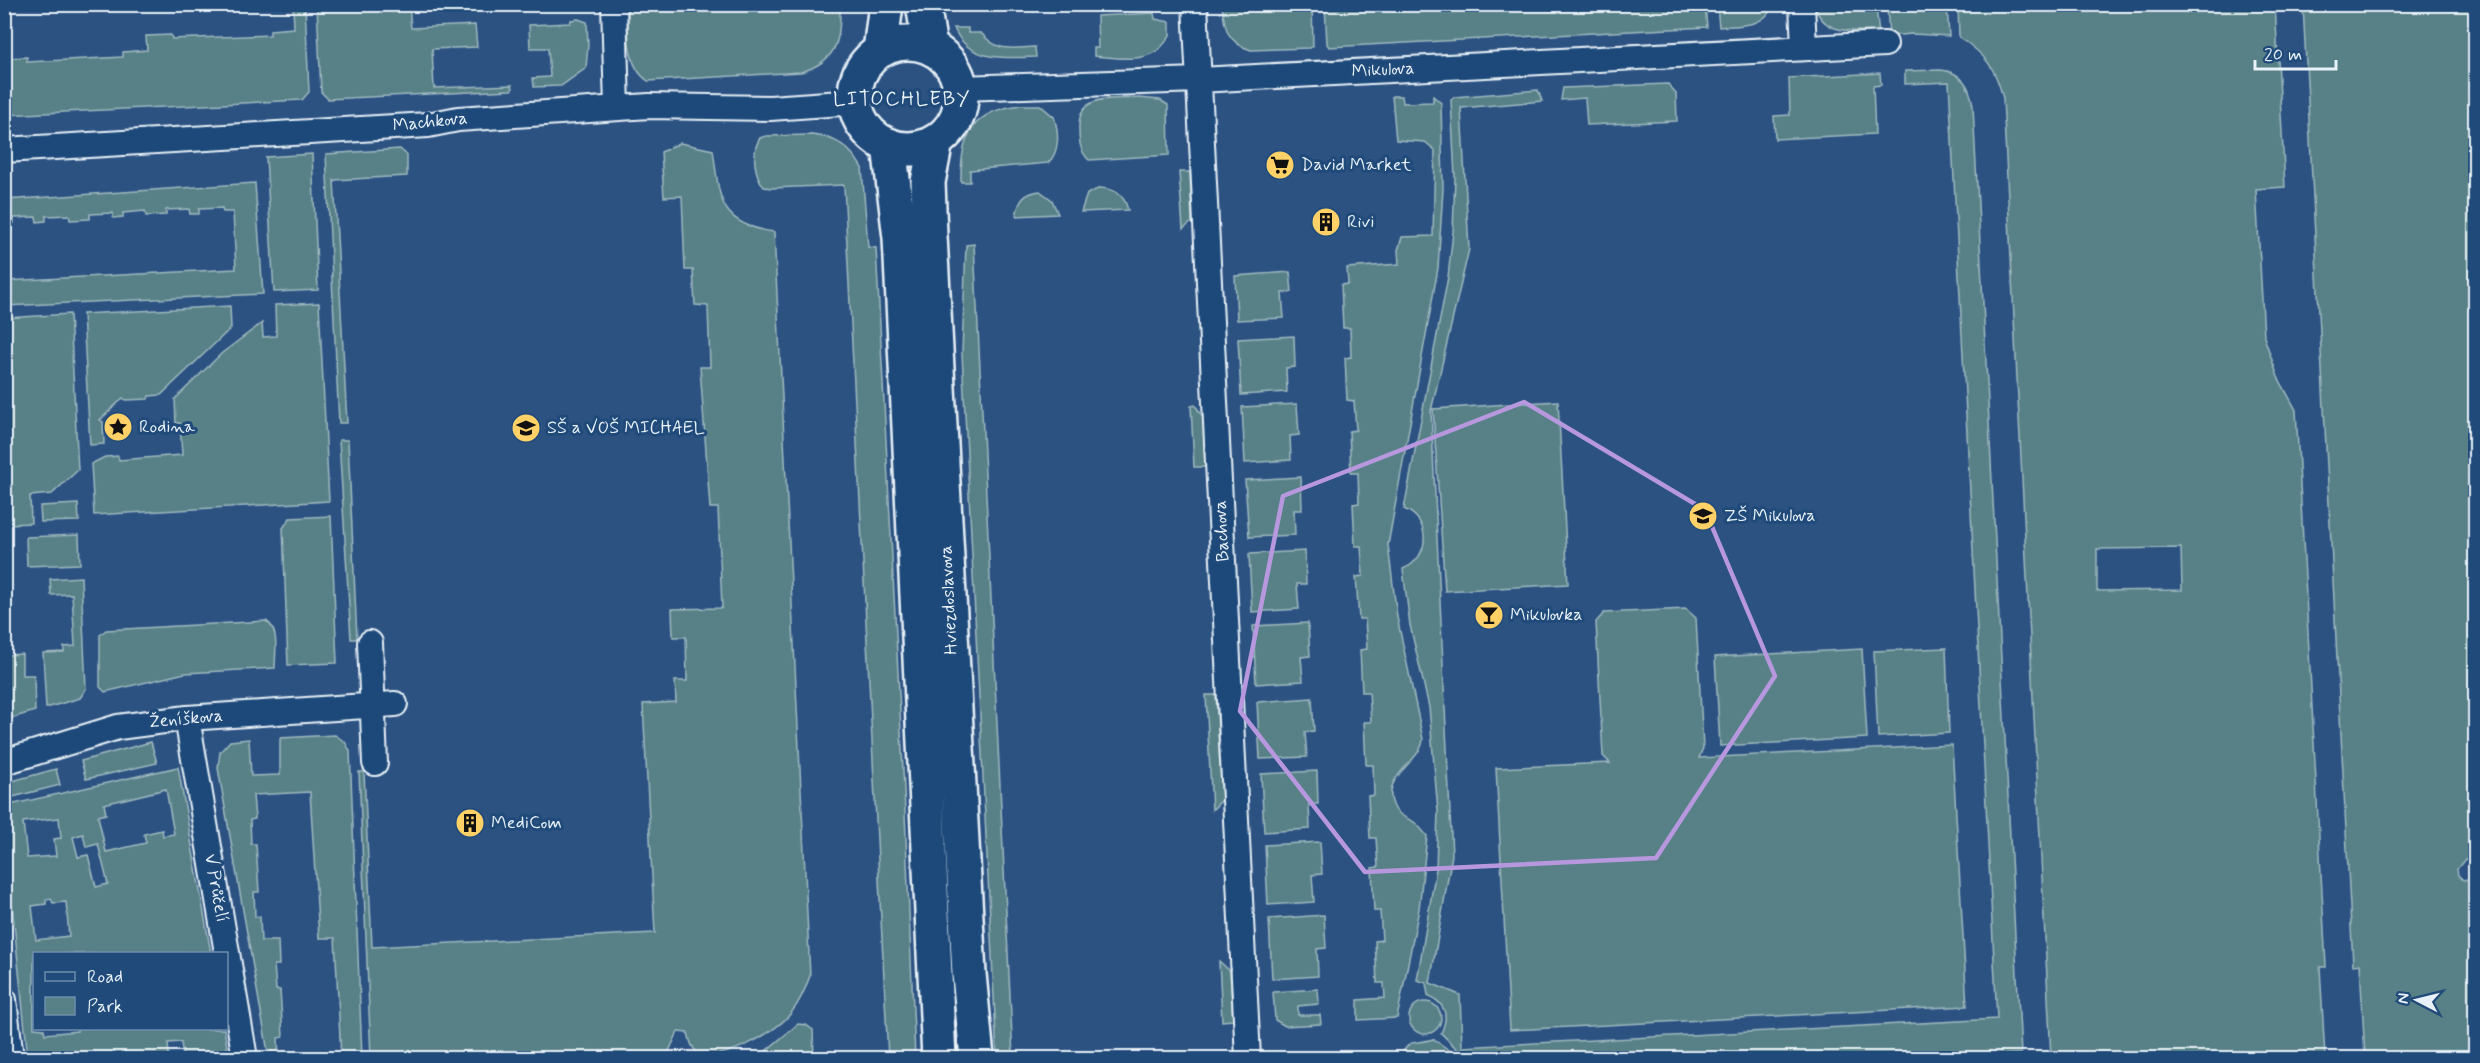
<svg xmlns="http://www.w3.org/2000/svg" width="2480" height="1063" viewBox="0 0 2480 1063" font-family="Mynerve,sans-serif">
  <rect width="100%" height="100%" fill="#2c5282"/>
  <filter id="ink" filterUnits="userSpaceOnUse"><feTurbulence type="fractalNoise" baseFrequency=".0167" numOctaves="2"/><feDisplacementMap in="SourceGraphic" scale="12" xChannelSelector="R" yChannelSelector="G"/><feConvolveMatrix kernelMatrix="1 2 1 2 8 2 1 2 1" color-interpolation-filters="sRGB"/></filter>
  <g filter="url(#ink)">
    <path fill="#588187" stroke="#a0b9c0" stroke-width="1.5" fill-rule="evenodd" d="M293,5H305L309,92L302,100L5,115V58L27,57V62L123,57V52L147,50L146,36L171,35L172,39L270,35V30L294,28Z
      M317,5H409L411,28L475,25L477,47L432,49L434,88L512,85L513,88L511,90L328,99L321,92Z
      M653,5H840C841,39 838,61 801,72L648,81C626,66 628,33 628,9Z
      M1222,5H1312L1313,46L1310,48L1251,50C1227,43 1224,27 1222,5Z
      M1325,5H1705L1707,27L1329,47L1327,44Z
      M1717,5V4L1773,5C1765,28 1740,25 1719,27Z
      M1815,5H1876L1879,36H1872L1871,31C1848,32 1821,32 1815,5Z
      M1887,5H1947L1949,36L1912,34L1889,36Z
      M1958,5H2275L2285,187L2256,189L2264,337L2278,377L2296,410L2326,967H2320L2325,1058H2051L2003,98C1995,67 1986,55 1959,37ZM2181,548L2182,590L2097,591V549Z
      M2303,5H2475L2476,862L2465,859L2457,869L2458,875L2463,880L2475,878V1058H2365L2360,964L2353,965Z
      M1154,13L1155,19L1170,22V35C1154,66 1123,58 1094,56V48H1098L1097,16Z
      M578,19L587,22L588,45L586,68L561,86L534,87L533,78L550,77L548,48H530L529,25L570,23L571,20Z
      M954,28H968V33H981C999,53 1010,48 1035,47L1036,57C1005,58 968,62 954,28Z
      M1941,70C1962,72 1970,86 1973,106L2021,1054L1935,1058H1481L1460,1052L1441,1033C1449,1016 1446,1004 1428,995L1426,983L1417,980L1436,869L1438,811L1429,707L1410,625L1403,569C1430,559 1432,520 1404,509L1448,277L1453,232L1455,177L1451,100L1454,97L1538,90L1542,101L1461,108L1469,249L1431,411L1452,855L1430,983L1460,995L1462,1047L1997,1019L1949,82L1905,84V71Z
      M1880,73L1881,85L1873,86L1875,134L1775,139L1774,116L1790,115L1789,78Z
      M1668,84L1676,93L1677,121L1587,125L1585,98L1561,100L1563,88Z
      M1392,96H1402L1403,103L1433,102V96L1441,103L1443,189L1438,268L1388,545L1397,617L1423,739C1422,763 1377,776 1395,809C1399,816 1407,818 1414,822C1419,826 1423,831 1427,836L1419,909L1397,1018L1358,1020V1000L1385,998L1384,983H1377L1375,941L1382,940L1380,911H1374L1372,868L1378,867L1376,838H1370L1368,796L1374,795L1373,765H1366L1364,722H1371L1369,692H1362L1360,650L1367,649L1365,619H1359L1356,577L1363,576L1361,546H1355L1353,504L1359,503L1358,473H1351L1349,431L1356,430L1354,401L1347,400L1345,358L1351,357L1350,328H1343L1341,285L1348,284L1347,268L1399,264L1398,250L1402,237L1433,236L1435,150L1425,142L1396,140Z
      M1139,98L1160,100L1168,105L1169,155L1089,160C1080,152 1079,141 1079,130C1077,92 1112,100 1139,98Z
      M1022,105H1040L1054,117C1059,132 1060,152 1048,163L970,170V182H961C960,136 972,110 1022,105Z
      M812,135C836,137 850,147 862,168L868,247L876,248L904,789L915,1058H888L844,185L772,188L764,187C754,174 751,152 760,138L766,136Z
      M680,143L713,150C720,198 717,224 774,232L810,976C805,990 800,1002 791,1013C777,1032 722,1063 698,1053C691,1048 690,1040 688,1033L678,1032L668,1053L651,1058H371L359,772H364L372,947L655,933L643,704L676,702L675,681H687L686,637H673L672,609L722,608L718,508H710L700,367H710L708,306L695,305L693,270H685L682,196L664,197L661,152Z
      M400,149L407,155V176L334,180L347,423H339L326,154Z
      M312,154L318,290L274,292L266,157Z
      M1179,172H1190L1192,222L1183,229Z
      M255,183L263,294L5,306V255L6,281L236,269L233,212H223L222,208L199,209V214H190L189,209L166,210V215L146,216L145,211L123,213V217L113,218V213L90,214V219L70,220L69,215L46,216V221L37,222L36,217L14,218V223L5,224V200Z
      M1100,188C1115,189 1124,194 1128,210L1081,212L1087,194Z
      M1040,191L1052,200L1058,214L1016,216C1019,200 1024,193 1040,191Z
      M974,244L1013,1058H997L962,353L966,245Z
      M1290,272L1292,292L1282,293L1284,318L1237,320L1235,276Z
      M319,303L329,501L94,515L91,464L105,457L118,456L119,460L182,455L180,423H176L175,399L222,353L262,323L263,337L276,336L275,305Z
      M230,306L231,328L161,395L149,396L148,399L126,400L123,398L100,420L103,422L104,444L90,445L83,314Z
      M70,314L78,470L52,494L30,496L31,523L10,524L5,421V318Z
      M1294,336L1295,367L1286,368L1287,392L1241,395L1238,339Z
      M1558,401L1568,584L1445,591L1433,409Z
      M1297,404L1299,435L1290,436L1291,460L1245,463L1242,407Z
      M1195,405L1203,417L1205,467H1194L1191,406Z
      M339,440H348L357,639H351Z
      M1301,477L1302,510H1294L1295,535L1249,537L1245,480Z
      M78,504L79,521L41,522L40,506Z
      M331,516L337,663L288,665L283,528L290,518Z
      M79,535L80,564L27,566L26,537Z
      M1305,551L1306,584H1297L1299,609L1252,612L1249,554Z
      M81,577L86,689L80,698L46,708L43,653L64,652V647L75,646L72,594L51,595L50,579Z
      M1686,609L1696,618L1703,748L1699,758L1952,745L1967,1006L1510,1030L1496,768L1610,763L1603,756L1596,622L1604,613Z
      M266,621C280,629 275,653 275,668L185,673L105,692L100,687V635L106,630Z
      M1308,623L1310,656L1301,657L1303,681L1256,684L1253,626Z
      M1946,648L1949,733L1878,737L1874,651Z
      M1862,649L1867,738L1720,746L1715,657Z
      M4,650H8V655L22,654V675H34L35,711L5,720Z
      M1206,695H1216L1222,800L1212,810Z
      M1312,698L1314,731L1305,732L1307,757L1260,759L1257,702Z
      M335,735L345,742L350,751L362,1058H341L335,938H319L310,792L253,795L255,819L250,820L251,844H256L259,892H254L255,917H260L261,941H278L279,965H274L276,990H280L283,1037L278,1038L279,1058H269L218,768L220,752L230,741L249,739L251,776L280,775V738Z
      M151,742L157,763L86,779L81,761Z
      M178,767L211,953L34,954V1028L44,1029L45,1034L77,1031V1028L224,1029L229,1058H183L181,1042L168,1043L169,1058H28L5,837V806ZM166,789L174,834L163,836L162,830L144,834L146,843L106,852L98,816L106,814L104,804ZM59,818L61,838L54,839L56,856L27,858L23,822ZM83,834L86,847L98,844L108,884L96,887L88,855L78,857L73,837ZM51,899L53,903L66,902L69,936L36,940L32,906L46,904V900Z
      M56,769L60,785L5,799V783Z
      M1317,771L1318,804H1309L1310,829L1264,832L1261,774Z
      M1320,842L1322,874L1312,875L1314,902L1268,905L1265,845Z
      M1324,915L1326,948L1317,949L1318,976L1272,979L1269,919Z
      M1219,961L1230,971L1233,1020L1222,1021Z
      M1318,989L1319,1004L1298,1006V1015H1320L1321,1024L1285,1026L1275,1020L1273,992Z
      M1409 1018a16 16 0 1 1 32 0a16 16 0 1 1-32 0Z
      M798,1024L806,1025L813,1030L814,1058H749L762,1054Z
      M1433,1039L1461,1058H1399C1414,1034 1410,1047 1433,1039Z"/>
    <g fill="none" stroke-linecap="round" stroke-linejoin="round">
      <g stroke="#e8f1f8" stroke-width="28">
        <path id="street" d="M614,4L617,108
          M1195,4L1248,1058
          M1802,4L1804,48
          M961,88L1199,80L1885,44
          M4,150L428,125L458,119L649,106L770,108L856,102
          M370,643L375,763
          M187,718L245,1058
          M4,762L118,727L187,718L395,704
          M4,1000L11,1058"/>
      </g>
      <g stroke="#e8f1f8" stroke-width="38">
        <path id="secondary" d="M923,4L930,47
          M855 96a53 53 0 1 1 106 0a53 53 0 1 1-106 0Z
          M880,51L886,4
          M936,141L928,182L930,236L969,974L977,1058
          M889,145L900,238L939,1058"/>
      </g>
      <use href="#street" stroke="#1f4a7a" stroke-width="24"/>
      <use href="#secondary" stroke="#1f4a7a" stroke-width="33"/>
    </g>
  </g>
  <path fill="none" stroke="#b798de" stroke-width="4.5" stroke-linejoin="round" d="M1524,402L1705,510L1775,676L1656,858L1365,872L1240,711L1283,496Z"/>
  <defs>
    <g id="supermarket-disc" transform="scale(1.5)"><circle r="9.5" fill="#ffd166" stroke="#1f4a7a"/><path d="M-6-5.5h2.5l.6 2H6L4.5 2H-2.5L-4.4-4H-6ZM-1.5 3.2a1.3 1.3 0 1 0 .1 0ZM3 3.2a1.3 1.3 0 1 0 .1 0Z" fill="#111"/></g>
    <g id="building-disc" transform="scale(1.5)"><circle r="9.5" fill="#ffd166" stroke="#1f4a7a"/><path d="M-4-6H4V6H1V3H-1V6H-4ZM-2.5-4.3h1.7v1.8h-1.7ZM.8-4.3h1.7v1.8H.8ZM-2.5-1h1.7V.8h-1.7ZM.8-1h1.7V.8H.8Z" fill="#111"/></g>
    <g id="sight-disc" transform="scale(1.5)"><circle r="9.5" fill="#ffd166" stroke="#1f4a7a"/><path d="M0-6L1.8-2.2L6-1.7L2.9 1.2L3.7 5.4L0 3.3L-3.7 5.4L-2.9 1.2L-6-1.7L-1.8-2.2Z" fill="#111"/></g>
    <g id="university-disc" transform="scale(1.5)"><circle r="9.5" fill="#ffd166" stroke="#1f4a7a"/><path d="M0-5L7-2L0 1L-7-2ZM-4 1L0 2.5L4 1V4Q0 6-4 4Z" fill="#111"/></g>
    <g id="school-disc" transform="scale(1.5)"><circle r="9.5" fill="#ffd166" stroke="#1f4a7a"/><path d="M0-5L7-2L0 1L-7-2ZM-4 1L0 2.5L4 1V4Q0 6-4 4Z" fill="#111"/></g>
    <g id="bar-disc" transform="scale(1.5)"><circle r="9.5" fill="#ffd166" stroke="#1f4a7a"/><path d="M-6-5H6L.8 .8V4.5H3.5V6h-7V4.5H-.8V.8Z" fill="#111"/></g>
  </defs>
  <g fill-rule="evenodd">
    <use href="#supermarket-disc" x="1280" y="165"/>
    <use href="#building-disc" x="1326" y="222"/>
    <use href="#sight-disc" x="118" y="427"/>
    <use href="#university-disc" x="526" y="428"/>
    <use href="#school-disc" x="1703" y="516"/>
    <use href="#bar-disc" x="1489" y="615"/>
    <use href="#building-disc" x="470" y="823"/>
  </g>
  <g text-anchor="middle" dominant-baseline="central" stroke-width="6" stroke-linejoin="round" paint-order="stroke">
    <g font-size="18" fill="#e8f1f8" stroke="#1f4a7a">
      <text transform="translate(1383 70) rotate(-3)">Mikulova</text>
      <text transform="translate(430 122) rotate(-6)">Machkova</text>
      <text transform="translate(1222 531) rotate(-93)">Bachova</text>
      <text transform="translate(949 600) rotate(-93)">Hviezdoslavova</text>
      <text transform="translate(186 719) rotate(-5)">Ženíškova</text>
      <text transform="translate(216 888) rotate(80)">V Průčelí</text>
    </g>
    <g font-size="18" fill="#e8f1f8" stroke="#1f4a7a" text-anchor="start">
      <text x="1301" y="165">David Market</text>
      <text x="1347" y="222">Rivi</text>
      <text x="139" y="427">Rodina</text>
      <text x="547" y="428">SŠ a VOŠ MICHAEL</text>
      <text x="1724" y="516">ZŠ Mikulova</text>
      <text x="1510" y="615">Mikulovka</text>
      <text x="491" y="823">MediCom</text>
    </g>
    <g font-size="20" letter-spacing="1.5" fill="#e8f1f8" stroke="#1f4a7a">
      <text x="902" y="99">LITOCHLEBY</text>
    </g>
  </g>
  <rect width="2480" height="1063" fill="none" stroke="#1f4a7a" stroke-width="24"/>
  <rect x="12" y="12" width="2456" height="1039" fill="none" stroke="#e8f1f8" stroke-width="2" filter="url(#ink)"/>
  <rect x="33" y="952" width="195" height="78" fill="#1f4a7a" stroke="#6f8dac" stroke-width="1.5"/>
  <rect x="45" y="972" width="30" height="9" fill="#1f4a7a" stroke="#6f8dac" stroke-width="1.5"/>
  <text x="87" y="982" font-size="18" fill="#e8f1f8">Road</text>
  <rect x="45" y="997" width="30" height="18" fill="#588187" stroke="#6f8dac" stroke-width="1.5"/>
  <text x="87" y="1012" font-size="18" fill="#e8f1f8">Park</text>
  <g transform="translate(2417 1000) rotate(277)" stroke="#1f4a7a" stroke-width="4.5" paint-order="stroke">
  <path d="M0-4.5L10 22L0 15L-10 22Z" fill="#e8f1f8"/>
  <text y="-9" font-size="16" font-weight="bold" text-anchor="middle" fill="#e8f1f8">N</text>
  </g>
  <path d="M2255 60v9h81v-9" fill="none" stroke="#e8f1f8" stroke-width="3"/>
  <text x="2264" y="60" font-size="18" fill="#e8f1f8" stroke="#1f4a7a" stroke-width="4.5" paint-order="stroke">20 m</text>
</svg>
